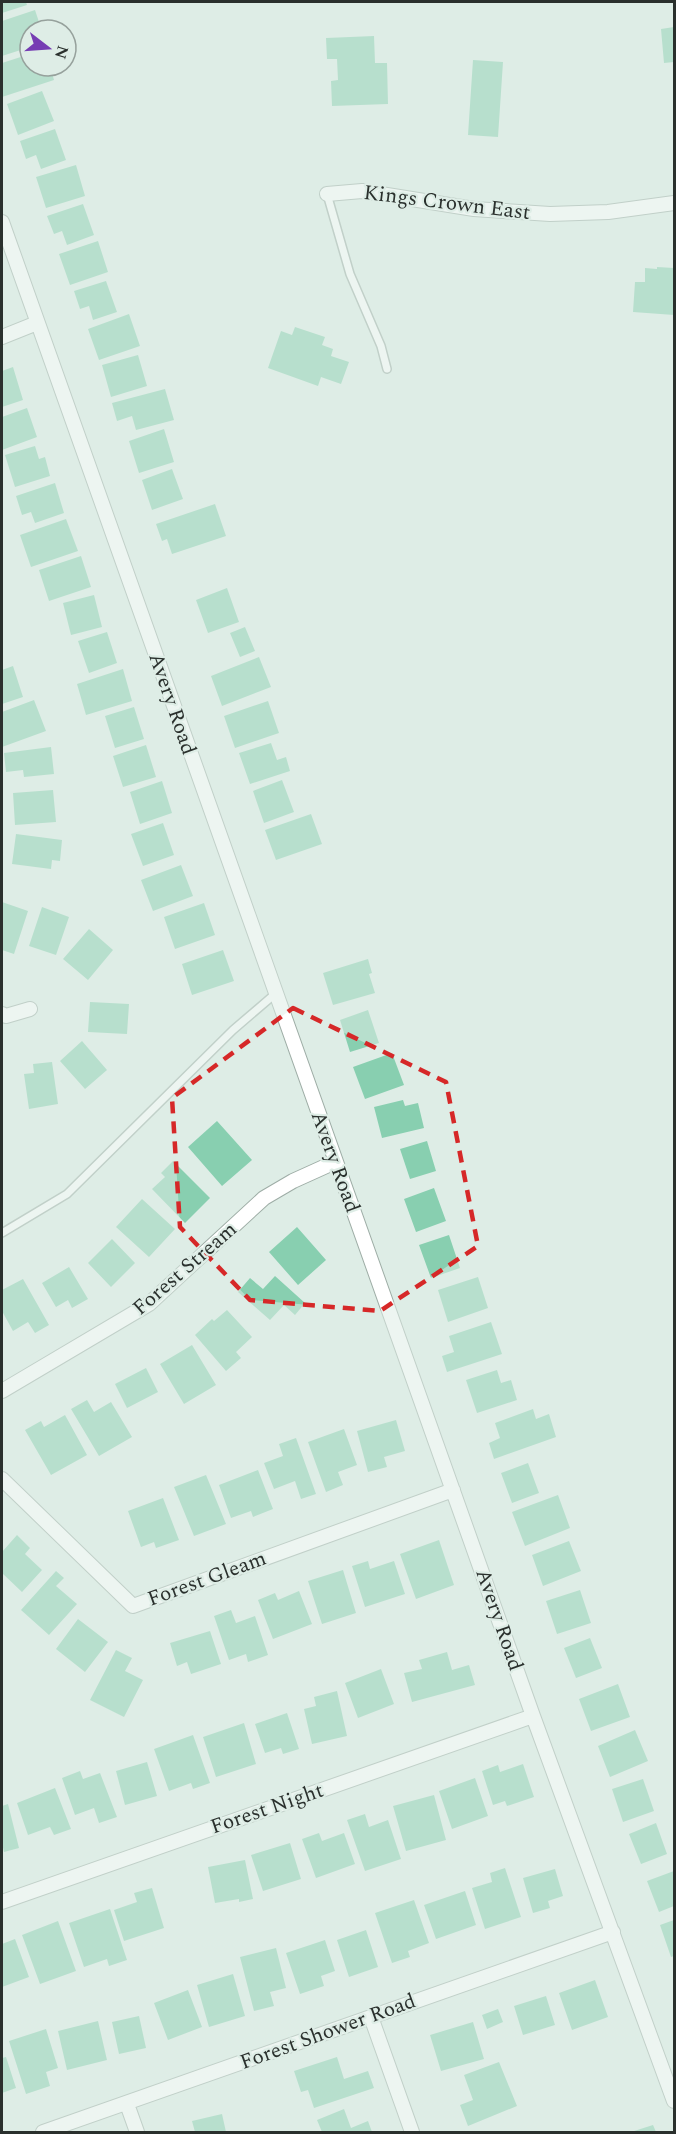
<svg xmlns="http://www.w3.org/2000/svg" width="676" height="2134" viewBox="0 0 676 2134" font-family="Spectral,serif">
  <rect width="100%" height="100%" fill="#deede6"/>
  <path fill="#88cfb0" d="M2,2H26L27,5L2,13Z
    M35,10L41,28L30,30V47L2,56V21Z
    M674,27V62L664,63L661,29Z
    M374,36L375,63H387L388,104L332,106L331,81L338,80L337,59H327L326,38Z
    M30,54V66H50L54,80L2,97V63Z
    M473,60L503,62L498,137L468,135Z
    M42,91L54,121L18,135L7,104Z
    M55,129L66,160L41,169L36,155L26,159L20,141Z
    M76,165L85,196L46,208L36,177Z
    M83,204L94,235L67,245L62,231L54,234L47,216Z
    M98,241L108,272L70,285L59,254Z
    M657,267L674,268V315L633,312L635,282H645V268L657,269Z
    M106,281L117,312L93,320L89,306L80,309L74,291Z
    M129,314L140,346L99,360L88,329Z
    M295,327L325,337L322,345L333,349L331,356L349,362L341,384L321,377L318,386L268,368L281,331L292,335Z
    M138,355L147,386L111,397L102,365Z
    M13,367L23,400L2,407V371Z
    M165,389L174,420L136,430L132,416L117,421L112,403Z
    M27,408L37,437L2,450V417Z
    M164,429L174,462L139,473L129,441Z
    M35,446L39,459L45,457L50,476L15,487L5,455Z
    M172,469L183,499L152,510L142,480Z
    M55,483L64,513L35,523L31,512L22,515L16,496Z
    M215,504L226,536L172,554L167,539L162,541L156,524Z
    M66,519L78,551L31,567L20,535Z
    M81,556L91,587L49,601L39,570Z
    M227,588L239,622L208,633L196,600Z
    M94,595L102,627L71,635L63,603Z
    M245,627L255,651L240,657L230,633Z
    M107,632L117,663L89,673L78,641Z
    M259,657L271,687L222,706L211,676Z
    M13,666L23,697L2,704V670Z
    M123,669L132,701L86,715L77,684Z
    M34,700L46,731L2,747V712Z
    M268,701L279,733L235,748L224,716Z
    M134,707L144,739L115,748L105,716Z
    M271,743L277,760L286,757L290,771L250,784L239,753Z
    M146,745L156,777L123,787L113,756Z
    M51,747L54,774L24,777L23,770L6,772L4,753Z
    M282,780L294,812L264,823L253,791Z
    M162,781L172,813L140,824L130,792Z
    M53,790L56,822L15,825L13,793Z
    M311,814L322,844L276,860L265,830Z
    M163,823L174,855L143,866L131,834Z
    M16,834L62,840L60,861L52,860L51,869L12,864Z
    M181,865L193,896L153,911L141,880Z
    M2,902L28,911L14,954L2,950Z
    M204,903L215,935L175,949L164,917Z
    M42,907L69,917L56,955L29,946Z
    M89,929L113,950L88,980L63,959Z
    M223,950L234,981L192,995L182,964Z
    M368,959L372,973L369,974L375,993L333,1005L323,973Z
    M90,1002L129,1004L127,1034L88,1032Z
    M368,1010L379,1043L350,1052L340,1020Z
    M82,1041L107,1070L85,1089L60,1061Z
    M392,1053L404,1085L365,1099L353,1067Z
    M52,1062L58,1104L29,1109L24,1074L34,1073L33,1064Z
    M403,1100L405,1106L418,1103L424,1128L382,1138L374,1107Z
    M217,1121L252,1160L222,1186L188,1147Z
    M427,1141L436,1171L410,1179L400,1149Z
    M173,1161L210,1198L185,1223L152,1189L165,1177L161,1173Z
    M434,1188L446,1221L416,1232L404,1199Z
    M142,1199L175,1229L149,1257L116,1227Z
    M297,1227L326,1260L298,1285L269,1252Z
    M449,1235L460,1268L431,1278L419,1245Z
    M112,1239L135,1263L111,1287L88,1263Z
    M69,1267L88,1299L72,1308L68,1300L56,1307L42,1283Z
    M275,1276L305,1303L295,1315L284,1305L270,1320L238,1292L250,1278L263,1289Z
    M478,1277L488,1308L448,1322L438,1290Z
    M23,1279L49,1325L35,1333L28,1322L13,1331L2,1311V1290Z
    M227,1310L252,1337L236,1352L241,1358L226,1371L195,1335L212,1319L214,1321Z
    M491,1322L502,1354L447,1372L442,1356L454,1352L449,1336Z
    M192,1345L216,1385L184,1404L160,1364Z
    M146,1368L158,1392L127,1408L115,1384Z
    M497,1370L501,1383L511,1380L517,1400L477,1413L466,1380Z
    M87,1400L94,1412L111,1402L132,1437L99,1456L71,1409Z
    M533,1409L536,1419L549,1414L556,1437L494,1459L489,1443L500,1438L495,1423Z
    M65,1415L87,1455L51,1475L25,1430L41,1421L44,1427Z
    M396,1420L405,1451L384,1457L387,1467L368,1472L357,1431Z
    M344,1429L357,1465L338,1472L343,1485L326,1492L308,1442Z
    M296,1438L316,1494L301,1499L295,1481L274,1489L264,1463L283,1456L279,1444Z
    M528,1463L539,1493L512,1503L501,1473Z
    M258,1470L273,1509L253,1517L251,1511L231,1518L219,1485Z
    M206,1475L226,1524L194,1536L174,1487Z
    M558,1495L570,1528L525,1546L512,1512Z
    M163,1498L179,1540L156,1548L154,1542L141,1547L128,1511Z
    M17,1535L30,1548L25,1554L42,1570L22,1592L2,1573V1552Z
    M439,1540L454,1585L416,1599L400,1554Z
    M569,1541L581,1571L543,1586L532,1555Z
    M368,1561L370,1569L394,1561L405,1594L365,1607L352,1566Z
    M343,1570L356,1613L322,1624L308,1581Z
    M56,1571L64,1578L56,1586L77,1604L49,1635L21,1610Z
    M580,1590L591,1623L557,1634L546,1601Z
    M299,1591L312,1624L273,1639L258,1600L275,1593L278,1600Z
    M231,1610L236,1623L255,1616L268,1655L248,1662L246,1654L229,1660L214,1616Z
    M78,1619L108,1642L85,1672L56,1649Z
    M210,1631L221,1664L191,1674L187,1662L177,1666L170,1643Z
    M590,1638L602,1668L576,1678L564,1648Z
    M116,1650L132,1658L125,1671L143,1680L124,1717L90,1700Z
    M447,1652L452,1670L469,1665L475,1685L412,1702L404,1673L422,1669L419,1660Z
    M381,1669L394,1704L358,1718L345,1683Z
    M618,1684L630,1717L591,1731L579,1699Z
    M337,1691L347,1736L312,1744L304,1709L316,1706L314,1697Z
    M287,1713L299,1749L283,1754L281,1748L265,1753L255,1724Z
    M244,1723L256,1764L216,1777L203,1737Z
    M635,1730L648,1761L610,1777L598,1746Z
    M193,1735L210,1783L193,1789L191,1783L169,1791L154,1749Z
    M147,1762L157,1796L125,1805L116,1771Z
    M523,1764L534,1797L507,1806L505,1801L493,1805L482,1771L498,1765L500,1772Z
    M80,1771L83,1779L100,1773L117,1817L99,1823L94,1808L75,1815L62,1778Z
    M475,1778L488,1816L452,1829L439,1791Z
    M643,1779L654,1811L623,1822L612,1789Z
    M55,1788L71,1829L54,1835L50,1827L28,1835L17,1803Z
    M434,1795L446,1840L406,1851L393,1806Z
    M8,1804L19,1848L4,1852L2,1843V1806Z
    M365,1814L369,1827L388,1820L401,1859L365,1871L347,1820Z
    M656,1823L667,1854L641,1864L629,1834Z
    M319,1833L322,1841L344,1833L355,1864L316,1878L302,1839Z
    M290,1843L301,1879L263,1891L251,1855Z
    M245,1860L253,1899L239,1902V1899L215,1903L208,1867Z
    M505,1868L521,1917L485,1929L472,1888L492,1882L490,1873Z
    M555,1869L563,1896L548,1901L550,1908L533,1913L523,1878Z
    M674,1871V1906L659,1912L647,1881Z
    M152,1888L164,1928L124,1941L114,1910L137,1902L134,1893Z
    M465,1891L476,1925L436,1939L424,1905Z
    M414,1900L429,1943L408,1951L410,1957L392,1963L375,1913Z
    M110,1909L127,1960L109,1966L107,1959L84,1967L69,1923Z
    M674,1920V1956L671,1957L660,1925Z
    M58,1921L76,1971L40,1984L22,1935Z
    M366,1930L378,1967L349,1977L337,1940Z
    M15,1939L29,1977L2,1987V1944Z
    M325,1940L335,1971L321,1976L324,1986L300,1994L286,1953Z
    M276,1948L286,1988L270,1992L274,2006L254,2011L240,1957Z
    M233,1974L245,2016L209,2027L197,1985Z
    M595,1980L608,2017L572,2030L559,1993Z
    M188,1990L202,2027L168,2040L154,2003Z
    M546,1996L555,2025L523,2035L514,2006Z
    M498,2009L503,2022L487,2029L482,2015Z
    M139,2016L146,2048L119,2054L112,2022Z
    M98,2021L107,2060L67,2070L58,2031Z
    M473,2022L484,2059L441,2071L430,2035Z
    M46,2029L58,2068L46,2072L50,2086L26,2094L9,2041Z
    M6,2057L16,2088L2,2093V2058Z
    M337,2057L344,2079L368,2071L374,2088L314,2108L308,2090L301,2092L294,2071Z
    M499,2062L517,2106L468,2126L460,2105L473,2100L464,2075Z
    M344,2109L351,2128L368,2121L372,2132H322L317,2120Z
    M222,2114L226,2132H195L192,2121Z
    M653,2125L656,2132H631Z"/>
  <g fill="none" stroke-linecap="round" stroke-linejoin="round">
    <g stroke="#9eada6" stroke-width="10">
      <path id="lane" d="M327,194L350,274L381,346L387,369
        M2,1233L67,1194L233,1030L275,994"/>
    </g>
    <g stroke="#9eada6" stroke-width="16">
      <path id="street" d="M327,194L362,191L474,209L550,214L608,212L674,203
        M2,222L533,1716L674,2101
        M2,337L37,323
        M2,1014L6,1016L30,1009
        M2,1391L149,1304L264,1198L293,1181L335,1162
        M2,1479L133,1606L453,1490
        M2,1902L533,1716
        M371,2017L412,2132
        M127,2104L137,2132
        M43,2132L613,1932"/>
    </g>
    <use href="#lane" stroke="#fff" stroke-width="7"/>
    <use href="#street" stroke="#fff" stroke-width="14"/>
  </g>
  <path d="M0 0H676V2134H0ZM293,1008L446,1082L478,1246L380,1311L250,1300L180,1227L172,1098Z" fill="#deede6" fill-opacity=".55" fill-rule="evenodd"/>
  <path fill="none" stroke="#d62828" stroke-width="4.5" stroke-dasharray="12 8" stroke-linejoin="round" d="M293,1008L446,1082L478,1246L380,1311L250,1300L180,1227L172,1098Z"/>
  <g text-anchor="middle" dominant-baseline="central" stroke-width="4.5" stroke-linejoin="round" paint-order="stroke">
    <g font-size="21" fill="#2a302d" stroke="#deede6">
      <text transform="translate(447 203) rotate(7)">Kings Crown East</text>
      <text transform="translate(172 704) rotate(71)">Avery Road</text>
      <text transform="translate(335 1162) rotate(70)">Avery Road</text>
      <text transform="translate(185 1269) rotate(-41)">Forest Stream</text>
      <text transform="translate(207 1579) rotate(-20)">Forest Gleam</text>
      <text transform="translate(499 1620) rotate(71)">Avery Road</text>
      <text transform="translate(267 1809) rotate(-19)">Forest Night</text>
      <text transform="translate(328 2032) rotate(-20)">Forest Shower Road</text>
    </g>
  </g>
  <rect width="676" height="2134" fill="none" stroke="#2a302d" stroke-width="6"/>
  <g transform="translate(48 48) rotate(107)"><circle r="28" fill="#deede6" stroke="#96a19c" stroke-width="1.5"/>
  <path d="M0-4.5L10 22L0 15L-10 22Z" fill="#763db3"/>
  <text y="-9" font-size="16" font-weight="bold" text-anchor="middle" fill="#2a302d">N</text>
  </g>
</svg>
